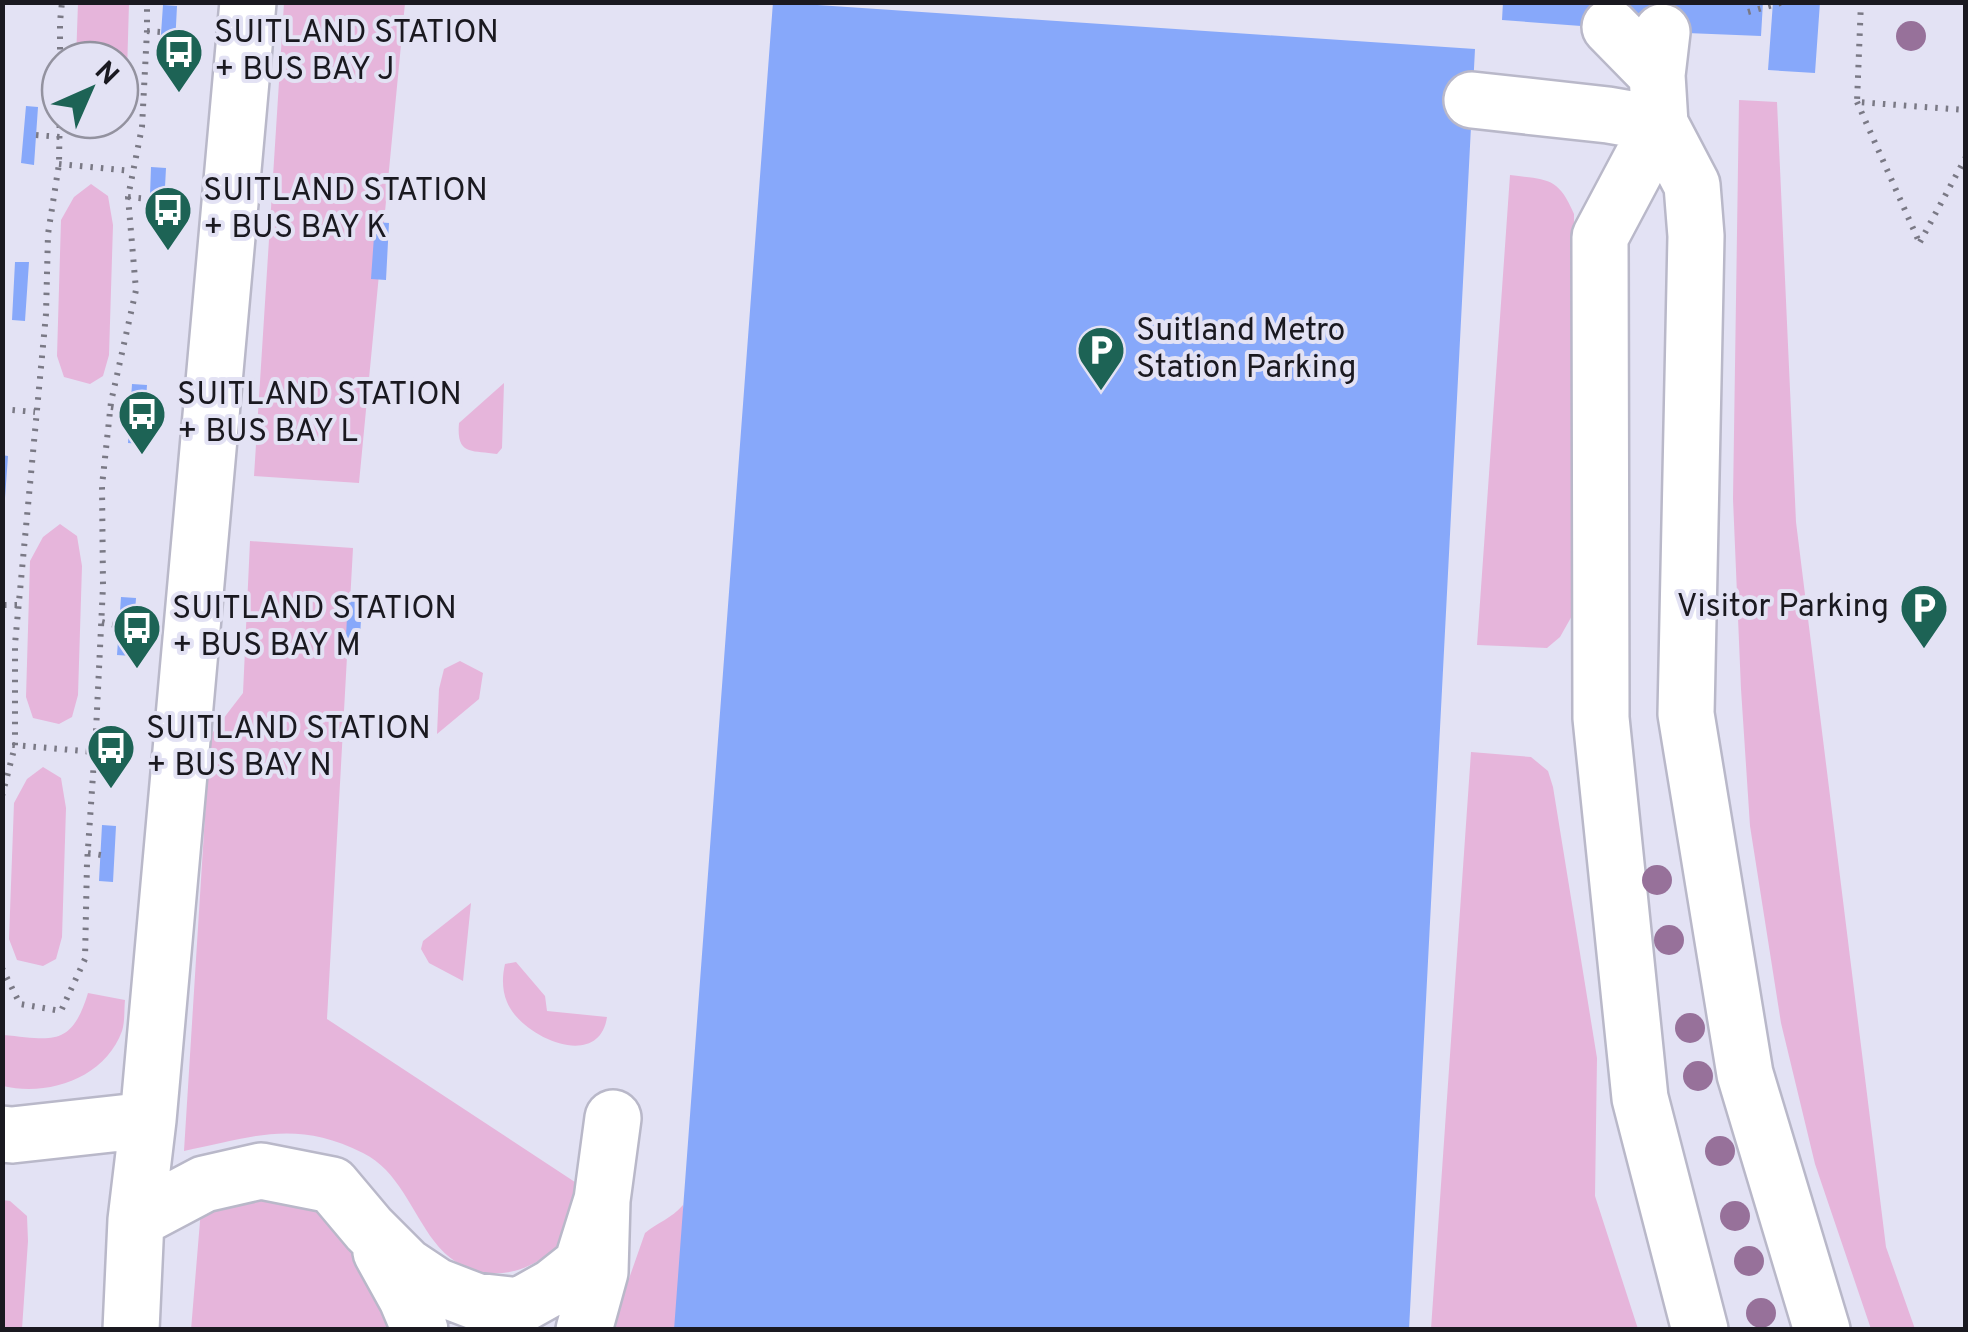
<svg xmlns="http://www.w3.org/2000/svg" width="1968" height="1332" viewBox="0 0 1968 1332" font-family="Overpass,sans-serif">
  <rect width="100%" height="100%" fill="#e3e2f4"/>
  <path fill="#e6b5db" d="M78,3H129L126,107L120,128L107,136L81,129L78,120H120V60H76Z
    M284,3H405L359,483L254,476Z
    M1739,100L1777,102L1796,522L1886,1247L1915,1329H1871L1815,1164L1781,1023L1750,826L1741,689L1733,499Z
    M1510,175C1547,180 1558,176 1574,214L1573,614L1560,637L1547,648L1477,645Z
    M91,184L108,196L113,225L109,355L103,376L90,384L64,377L57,356L61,220L74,197Z
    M504,383L502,448L497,454C472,450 456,456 459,423Z
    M60,524L77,536L82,566L78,695L72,717L59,724L33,718L26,697L30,561L43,537Z
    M250,541L353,548L327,1019L584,1188C578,1202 569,1234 560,1245C557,1249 552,1251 548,1254C511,1283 463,1280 434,1241C412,1212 398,1170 363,1153C295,1119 253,1137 184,1151L210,736L243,693Z
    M460,661L483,673L479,699L437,734L439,689L444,669Z
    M1471,752L1531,757L1548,771L1553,787L1597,1058L1595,1196L1638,1329H1431Z
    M43,767L61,778L66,808L62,937L56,959L43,966L17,960L9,939L14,803L27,779Z
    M471,903L463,981L429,963L421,949L423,941Z
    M516,962L545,996L547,1011L607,1017C599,1072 521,1037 507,1002C502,990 502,977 505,964Z
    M88,993L125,1000C124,1010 125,1022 122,1031C105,1078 48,1097 3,1086V1035C51,1039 71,1049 88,993Z
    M286,1184L355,1235L390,1329L191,1330L202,1197Z
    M3,1200L10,1201L27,1216L28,1241L22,1329H3Z
    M683,1205L688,1329L611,1330L645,1233C658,1222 671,1219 683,1205Z"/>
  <path fill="#87a8fa" d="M773,2L1475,49L1409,1330H674Z
    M1503,2H1763L1761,36L1662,32L1502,20Z
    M1773,2H1820L1815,73L1768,70Z
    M163,5L177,6L174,64L159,63Z
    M26,106L38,107L34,165L21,163Z
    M151,167L166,168L163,225L149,224Z
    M375,222L389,223L386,280L371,279Z
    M15,262H29L25,321L12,320Z
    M132,384L147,385L143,444L128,443Z
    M2,455L8,456L5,498H2Z
    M121,597L136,598L132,656L117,655Z
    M348,598L362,600L359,657L345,656Z
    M102,825L116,826L113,882L99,881Z"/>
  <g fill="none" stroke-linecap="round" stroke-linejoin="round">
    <g stroke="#b9b8c9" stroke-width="60">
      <path id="minor" d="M1610,27L1657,75
        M1662,32L1657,75L1660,124L1692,185L1696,236L1686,714L1745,1074L1822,1330
        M1472,100L1608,115L1660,124
        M1660,124L1600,237L1601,718L1640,1098L1700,1330
        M2,1134L12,1135L148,1120
        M136,1220L204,1184L261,1171L332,1185L369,1229L406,1266L436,1286L475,1301L519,1306L553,1287L582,1264L602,1200
        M381,1252L407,1299L420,1330
        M131,1330L136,1220L148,1120L248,2
        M584,1330L600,1272L602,1200L613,1118"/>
    </g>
    <path stroke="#7a7985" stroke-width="6" stroke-dasharray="2.5 8" stroke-linecap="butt" d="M1861,2L1857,102L1966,110
      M1748,12L1784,2
      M147,31L161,32
      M60,60V22L62,2
      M1857,102L1920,244
      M36,135L60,137
      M59,164L132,171
      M128,197L150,199
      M1920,242L1966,157
      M111,407L131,410
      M2,409L35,412
      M4,605H19
      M102,622L119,626
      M2,744L95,752
      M2,796L15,746V644L46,314L48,234L59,164L60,99
      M88,853L101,855
      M2,968L20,1004L61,1011L85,959L87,863L96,731L103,586L102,486L111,402L136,290L128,197L142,127L147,31V2"/>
    <use href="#minor" stroke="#fff" stroke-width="55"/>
  </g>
  <g fill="#97719a">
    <circle cx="1911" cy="36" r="15"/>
    <circle cx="1657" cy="880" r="15"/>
    <circle cx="1669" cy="940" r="15"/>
    <circle cx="1690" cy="1028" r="15"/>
    <circle cx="1698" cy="1076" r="15"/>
    <circle cx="1720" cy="1151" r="15"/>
    <circle cx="1735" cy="1216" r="15"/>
    <circle cx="1749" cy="1261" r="15"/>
    <circle cx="1761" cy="1313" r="15"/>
  </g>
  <defs>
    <g id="bus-pin" transform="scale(2.5)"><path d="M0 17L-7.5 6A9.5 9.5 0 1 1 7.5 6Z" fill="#1d6355" stroke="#e3e2f4"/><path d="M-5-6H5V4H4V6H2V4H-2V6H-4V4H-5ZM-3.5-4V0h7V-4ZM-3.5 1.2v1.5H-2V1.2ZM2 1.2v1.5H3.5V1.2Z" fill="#fff"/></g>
    <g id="parking-pin" transform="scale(2.5)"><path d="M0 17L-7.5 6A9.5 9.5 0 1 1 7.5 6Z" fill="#1d6355" stroke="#e3e2f4"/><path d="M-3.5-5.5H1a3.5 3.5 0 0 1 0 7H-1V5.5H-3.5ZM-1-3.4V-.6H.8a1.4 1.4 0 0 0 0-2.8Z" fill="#fff"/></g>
  </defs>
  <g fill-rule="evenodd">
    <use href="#bus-pin" x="179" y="52"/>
    <use href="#bus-pin" x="168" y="210"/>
    <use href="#parking-pin" x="1101" y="350"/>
    <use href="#bus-pin" x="142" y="414"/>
    <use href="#parking-pin" x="1924" y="608"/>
    <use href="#bus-pin" x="137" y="628"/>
    <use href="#bus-pin" x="111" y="748"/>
  </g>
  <g text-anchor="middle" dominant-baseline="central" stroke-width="8" stroke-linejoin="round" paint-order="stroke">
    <g font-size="32" fill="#1a1920" stroke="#e3e2f4" text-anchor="start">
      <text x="214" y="34">SUITLAND STATION<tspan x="214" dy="37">+ BUS BAY J</tspan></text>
      <text x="203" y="192">SUITLAND STATION<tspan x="203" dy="37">+ BUS BAY K</tspan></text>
      <text x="1136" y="332">Suitland Metro<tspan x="1136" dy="37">Station Parking</tspan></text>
      <text x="177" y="396">SUITLAND STATION<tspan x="177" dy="37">+ BUS BAY L</tspan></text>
      <text x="1889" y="608" text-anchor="end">Visitor Parking</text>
      <text x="172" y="610">SUITLAND STATION<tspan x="172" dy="37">+ BUS BAY M</tspan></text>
      <text x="146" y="730">SUITLAND STATION<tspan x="146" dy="37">+ BUS BAY N</tspan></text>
    </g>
  </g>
  <rect width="1968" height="1332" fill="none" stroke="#1a1920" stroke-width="10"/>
  <g transform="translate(90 90) rotate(45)"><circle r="48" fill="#e3e2f4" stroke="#93929f" stroke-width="2.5"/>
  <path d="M0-8L18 38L0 25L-18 38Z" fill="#1d6355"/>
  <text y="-15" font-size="28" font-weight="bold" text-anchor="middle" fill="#1a1920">N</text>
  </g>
</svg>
